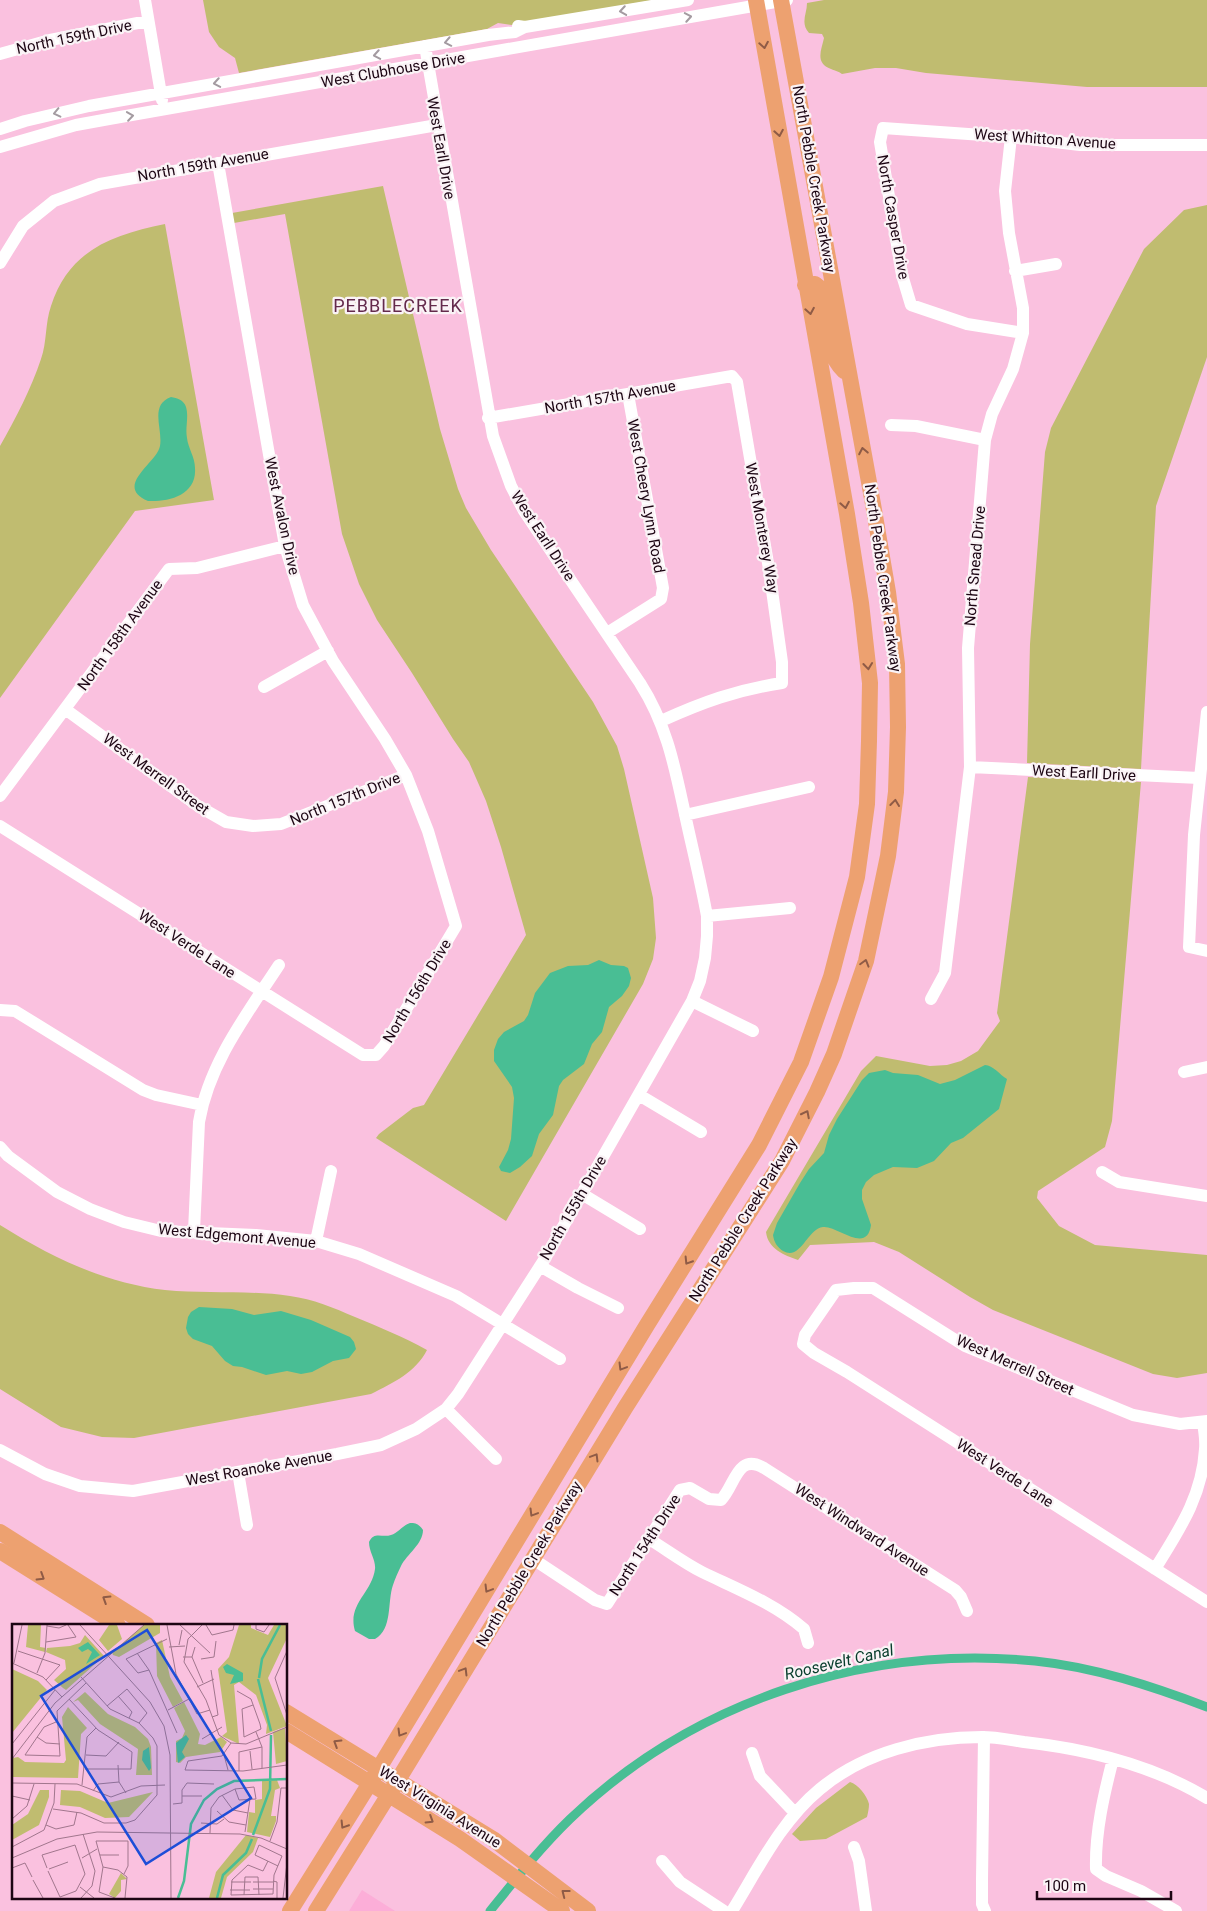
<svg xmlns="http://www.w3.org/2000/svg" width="1207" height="1911" viewBox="0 0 1207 1911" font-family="Roboto,sans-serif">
  <rect width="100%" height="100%" fill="#fac1df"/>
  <path fill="#fcaed8" d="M362,1890L395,1911H349Z"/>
  <path fill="#c0bc70" d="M203,0H654L512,25L498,23L487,29L239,73L235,58L219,47L209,32Z
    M824,0H1207V87H1087L926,73L896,68H875L842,74C838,71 836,71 831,69C815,63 821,51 824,38L822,34L809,33C800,23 807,14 807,3Z
    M383,186L440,429L458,489L466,508L491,550L593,702L617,746L624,769L653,898L656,938L653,959L643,984L506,1221L376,1138L379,1134L413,1108L424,1105L526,935L501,847L486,801L469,762L453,739L412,673L377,620L359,584L342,534L285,214L234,223L232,213Z
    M1207,205V357L1156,506L1141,769L1027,763L1030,644L1045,452L1051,428L1144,249L1184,210Z
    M165,224L214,500L135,511L0,698V446C16,418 31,389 41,359C47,342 45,323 51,306C69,250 112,235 165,224Z
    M1028,777L1141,782L1112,1121L1105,1147L1038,1191L1037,1198L1059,1226L1095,1245L1207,1255V1373L1177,1378L1153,1374L993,1310L970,1297L899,1252L874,1242L810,1245L798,1260C784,1255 768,1249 766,1232L861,1071L876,1056L930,1066L947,1065L961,1061L978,1051L1000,1021L997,1013Z
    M0,1225C51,1257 104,1283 165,1290C206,1294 249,1290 290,1296C313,1299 334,1308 355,1317C379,1327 404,1337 427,1350C416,1372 393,1383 371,1394L134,1438L102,1437L61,1427L0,1389Z
    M850,1782C858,1784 867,1796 869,1804C869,1808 868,1813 867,1817L826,1839L800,1841L792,1834L816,1808Z"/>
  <path fill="#49be94" d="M171,397C177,398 184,400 186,407C189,417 185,428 187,438C188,448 195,457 195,468C197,495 169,502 148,501C113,486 157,463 160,446C163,429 149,405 171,397Z
    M599,960L611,965L624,966L628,968L631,978L629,986L622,996L609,1007L602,1032L592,1044L584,1064L563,1080L559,1086L553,1115L539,1134L532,1156L520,1167L510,1173L501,1171L499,1167L508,1150L511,1139L514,1098L512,1087L494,1061V1050L498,1039L504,1032L524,1021L528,1015L535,993L550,973L568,966L588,965Z
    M985,1065C993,1065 1000,1075 1007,1079L999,1109L963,1138L951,1143L934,1161L917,1168L893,1167L874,1175L866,1182L862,1190V1199L871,1225C867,1255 837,1225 823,1227C807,1229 801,1261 783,1251C777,1247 774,1242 773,1235L777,1223L800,1183L809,1169L824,1153L829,1135L837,1119L862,1080L869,1073L885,1070L893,1073L918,1075L940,1084L955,1080Z
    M199,1307L232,1309L254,1315L281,1311L311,1320L350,1337L354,1342L356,1349L349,1358L333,1361L312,1372L301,1374L287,1371L266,1375L242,1367L233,1366L225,1361L212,1346L193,1339L188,1334L186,1328L188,1317L191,1312Z
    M410,1523C416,1523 419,1524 423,1530C423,1544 407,1554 401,1566C398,1572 395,1579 393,1585C387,1602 393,1629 375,1639H369L355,1631C347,1604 372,1593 375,1569C376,1560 369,1552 369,1542C374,1531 382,1538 391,1535C398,1533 403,1525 410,1523Z"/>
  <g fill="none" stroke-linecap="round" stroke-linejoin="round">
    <path stroke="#49be94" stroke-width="9" d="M490,1911C515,1880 541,1847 570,1819C693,1701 866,1644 1035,1661C1094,1667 1152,1686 1207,1707"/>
    <path stroke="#fff" stroke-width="12" d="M145,0L162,100
      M518,26L525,27L688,0
      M0,54L50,40L148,21
      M0,129L25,121L89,106L488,35L515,32L525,27
      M0,147L76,125L109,119L787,0
      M0,263L23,226L54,201L100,184L437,125
      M1015,271L1056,264
      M1023,333L967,324L911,305L902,275L880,142L883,128L1011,137L1080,145H1207
      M488,418L732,376L737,382L769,569L782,662V683C736,690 703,702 661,721
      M891,425L916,426L985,440
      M607,633L661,599L663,588L628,394
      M264,687L328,651
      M65,709L198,806L226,822L253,826L281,824L406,775
      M1207,712L1194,835L1189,947L1207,951
      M970,767L1199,778
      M0,796L169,569L197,568L285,546
      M685,815L809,787
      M0,826L363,1055H376L384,1046L456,926L428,831L406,775L385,739L333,661L303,605L285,546L218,163
      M707,916L790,908
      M931,999L945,973L970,767L968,648L985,440L992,414L1013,369L1023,333V308L1009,233L1005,191L1011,137
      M692,1001L753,1031
      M0,1010L15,1011L143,1090L156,1095L202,1105
      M1184,1072L1207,1067
      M639,1095L701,1132
      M0,1147L8,1156L57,1192L90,1209L124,1222L161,1231L256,1235L316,1241L359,1254L456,1296L560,1359
      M1102,1172L1119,1182L1207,1196
      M582,1194L640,1229
      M194,1231L199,1122C209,1063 247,1014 279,965
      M316,1241L331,1171
      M540,1266L578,1288L618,1308
      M446,1409L496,1459
      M1207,1421L1180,1424L1133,1415L965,1346L873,1288H854L836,1290L805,1335L803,1344L814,1353L847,1372L1207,1602
      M0,1450L45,1474L80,1486L133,1491L337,1454L381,1445L416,1429L446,1409L458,1394L544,1260L692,1001L700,981L705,958L707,936V916C701,883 693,851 686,819C675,769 668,727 640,683L524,511L511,486L493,436L425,46
      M238,1472L247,1525
      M649,1539C667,1550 684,1563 702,1572C737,1589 774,1603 804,1629L808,1643
      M533,1559L595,1600L607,1604L680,1490L690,1488L709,1499L721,1500C735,1486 737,1452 764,1468L955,1590L961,1597L967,1611
      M1155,1569C1179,1530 1202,1497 1205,1449C1206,1440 1204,1431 1203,1422
      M984,1737L982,1880V1904L985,1911
      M752,1753L760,1776L795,1813
      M1113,1759C1104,1794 1095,1832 1096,1869L1106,1876L1141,1891L1176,1911
      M854,1847L859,1861L866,1911
      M662,1861L680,1882L724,1911
      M732,1911C758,1869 781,1821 820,1789C864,1752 926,1737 982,1737C996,1737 1010,1740 1024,1742C1087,1749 1152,1765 1207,1798"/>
    <path stroke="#eda170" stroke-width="16" d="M805,285L815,284L820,288C828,314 823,351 844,371
      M0,1532L147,1625
      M0,1551L118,1625
      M286,1712L493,1839L588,1911
      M286,1731L460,1839L562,1911
      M290,1911L370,1783L647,1325L759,1145L801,1062L831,977L857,877L867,804L869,741L870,683L861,603L847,514L756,0
      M316,1911L398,1780L625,1408L782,1161L817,1092L834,1054L866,961L888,856L896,792L898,727L897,664L888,592L873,504L781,0"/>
  </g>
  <defs><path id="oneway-chevron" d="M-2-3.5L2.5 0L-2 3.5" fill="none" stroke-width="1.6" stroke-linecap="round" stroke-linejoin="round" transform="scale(1.25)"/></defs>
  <g stroke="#a49ba1">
    <use href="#oneway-chevron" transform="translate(623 11) rotate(171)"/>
    <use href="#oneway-chevron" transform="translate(688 17) rotate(-10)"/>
    <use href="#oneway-chevron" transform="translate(448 42) rotate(169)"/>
    <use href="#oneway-chevron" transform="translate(377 55) rotate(170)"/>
    <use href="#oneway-chevron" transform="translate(217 83) rotate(170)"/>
    <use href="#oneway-chevron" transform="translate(57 113) rotate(167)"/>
    <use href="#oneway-chevron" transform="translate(130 116) rotate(-8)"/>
  </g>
  <g stroke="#8f5b46">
    <use href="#oneway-chevron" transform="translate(764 45) rotate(80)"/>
    <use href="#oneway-chevron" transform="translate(779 133) rotate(80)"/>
    <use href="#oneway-chevron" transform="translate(810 311) rotate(80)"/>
    <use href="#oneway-chevron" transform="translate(863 451) rotate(-101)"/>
    <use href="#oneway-chevron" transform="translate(845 505) rotate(80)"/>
    <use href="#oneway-chevron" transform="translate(868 666) rotate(84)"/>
    <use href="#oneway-chevron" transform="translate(895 803) rotate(-83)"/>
    <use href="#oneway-chevron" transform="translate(865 963) rotate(-74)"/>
    <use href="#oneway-chevron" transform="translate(806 1114) rotate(-63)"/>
    <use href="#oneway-chevron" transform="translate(688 1261) rotate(122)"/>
    <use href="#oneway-chevron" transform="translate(622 1367) rotate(121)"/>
    <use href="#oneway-chevron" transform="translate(595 1457) rotate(-59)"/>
    <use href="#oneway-chevron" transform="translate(533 1513) rotate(121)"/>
    <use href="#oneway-chevron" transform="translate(41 1577) rotate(32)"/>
    <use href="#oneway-chevron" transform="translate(488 1589) rotate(121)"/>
    <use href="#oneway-chevron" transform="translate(106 1599) rotate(-148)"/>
    <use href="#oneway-chevron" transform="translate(464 1671) rotate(-59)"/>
    <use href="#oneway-chevron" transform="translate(401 1733) rotate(121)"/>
    <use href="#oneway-chevron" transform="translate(337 1743) rotate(-148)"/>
    <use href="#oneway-chevron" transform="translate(430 1820) rotate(32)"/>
    <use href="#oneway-chevron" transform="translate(344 1825) rotate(122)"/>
    <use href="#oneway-chevron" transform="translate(565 1893) rotate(-142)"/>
  </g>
  <g text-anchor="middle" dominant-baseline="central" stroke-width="4.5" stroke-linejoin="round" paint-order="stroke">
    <g font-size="15" fill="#1c0513" stroke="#faf3f6">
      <text transform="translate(74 37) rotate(-12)">North 159th Drive</text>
      <text transform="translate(393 70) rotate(-10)">West Clubhouse Drive</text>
      <text transform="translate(1045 139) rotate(4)">West Whitton Avenue</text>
      <text transform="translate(441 148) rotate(80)">West Earll Drive</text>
      <text transform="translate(203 165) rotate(-10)">North 159th Avenue</text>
      <text transform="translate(814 179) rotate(80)">North Pebble Creek Parkway</text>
      <text transform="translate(893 217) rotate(80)">North Casper Drive</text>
      <text transform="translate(610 397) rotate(-10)">North 157th Avenue</text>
      <text transform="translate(646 496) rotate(80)">West Cheery Lynn Road</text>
      <text transform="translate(282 516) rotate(78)">West Avalon Drive</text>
      <text transform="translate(762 528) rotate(80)">West Monterey Way</text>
      <text transform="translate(543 536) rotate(57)">West Earll Drive</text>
      <text transform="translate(975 566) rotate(-85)">North Snead Drive</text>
      <text transform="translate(883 578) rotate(82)">North Pebble Creek Parkway</text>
      <text transform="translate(120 635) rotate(-54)">North 158th Avenue</text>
      <text transform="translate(1084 773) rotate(3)">West Earll Drive</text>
      <text transform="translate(156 774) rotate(36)">West Merrell Street</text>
      <text transform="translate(345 799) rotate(-22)">North 157th Drive</text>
      <text transform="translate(187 944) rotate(33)">West Verde Lane</text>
      <text transform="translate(417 991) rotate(-59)">North 156th Drive</text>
      <text transform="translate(573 1208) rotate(-60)">North 155th Drive</text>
      <text transform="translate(743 1220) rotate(-58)">North Pebble Creek Parkway</text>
      <text transform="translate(237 1236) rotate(5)">West Edgemont Avenue</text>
      <text transform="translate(1015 1365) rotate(24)">West Merrell Street</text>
      <text transform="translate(259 1468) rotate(-10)">West Roanoke Avenue</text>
      <text transform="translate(1005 1473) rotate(33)">West Verde Lane</text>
      <text transform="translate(862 1530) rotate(33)">West Windward Avenue</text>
      <text transform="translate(645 1545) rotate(-57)">North 154th Drive</text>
      <text transform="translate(529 1564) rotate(-59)">North Pebble Creek Parkway</text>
      <text transform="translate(440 1807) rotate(32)">West Virginia Avenue</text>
    </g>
    <g font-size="16" font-style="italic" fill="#073c2b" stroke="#faf3f6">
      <text transform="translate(839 1662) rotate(-13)">Roosevelt Canal</text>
    </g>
    <g font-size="18" letter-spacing="1" fill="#642a4c" stroke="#faf3f6">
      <text x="398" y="305">PEBBLECREEK</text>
    </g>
  </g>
  <g transform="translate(12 1624)">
    <rect width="275" height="275" fill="#fac1df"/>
    <path d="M16,1H29L28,23L34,24L33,28L14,23ZM97,1H105L110,15L96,27L87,16ZM132,1H148V9L107,33L101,31L100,28ZM227,1H239V4L256,11L262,1H275V14L256,54L275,102L254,110L255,101L244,71L227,58L222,61L227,120L210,112L215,108L206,45L217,33ZM73,11L92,32L54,66L51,64L42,56L54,45L53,36L34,28L35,24L58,22L68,19ZM150,16L158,53L171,77L161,83L145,52L144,19ZM0,45L26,57L35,66L0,109ZM73,68L96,90L123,103L136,115L139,123L140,151H124L126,125L88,100L66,76L61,78ZM172,78L188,110L186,120L193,121L209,113L215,118L208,128L174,133L168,139L164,138V117L170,114L173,107L162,84ZM56,83L75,104L69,110L66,154L0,153L1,134L6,133L13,138L52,139L54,136L50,93ZM273,104L275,137L264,140L261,108ZM265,156L268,164L263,166L259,192H264V197L258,213L235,208L237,188L243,189V176L250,175V157ZM28,166H37V173L27,201L0,216V201L16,190ZM49,166L68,167L96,179L141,168L117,193L93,194L68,183L48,181ZM234,211L246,214L241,228L215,253L209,274H197L204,248ZM109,249L115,255L109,256V267L103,274L97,270Z" fill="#c0bc70"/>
    <path d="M76,18L88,31L74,40L80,28L76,25L70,28L66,24ZM215,40L231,49V57L218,60L222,51L214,49L211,43ZM174,111L177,115L170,128L173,133L166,139L164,119ZM137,123L139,144L137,147L130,136L131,127Z" fill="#49be94"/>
    <path fill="none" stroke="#49be94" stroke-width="2.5" d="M247,54L250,35L268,1M246,55L259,107M241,211L258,165L259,111M166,274L172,257L179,200L192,176L205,165L222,157L275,155M205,274L211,251L234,229L240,215"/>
    <path fill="none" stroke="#a1768d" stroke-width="1" d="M68,1L138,78L152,102L158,131L159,274M155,1L164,50L185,90L198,86M168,1L198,29M190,1L176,15L172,38L194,76L207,111L219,119L234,120L275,103M194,1L200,11L221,6L222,1M244,1V5L252,8L257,1M35,2L47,4L54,1M34,18L64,13L56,1M167,21L170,6M157,23L173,22M6,27L48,41L34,56M275,27L263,54L275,91M125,29L137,46L165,109M171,33H180L183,23M180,33L191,59M189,35L202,33L204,17M0,39L31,53L50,73M2,39L10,1M137,46L126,49L114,35L155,15M199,46L206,91L200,93M25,49L33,29L35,1M185,63L202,55M225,67L239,75L248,100L249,105L232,113L230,85L241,81M106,72L120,88L117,94M57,75L86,106L120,128L119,145H73M95,82L115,65L135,89L127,99M156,86L177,75M44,98L32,103L13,131L48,132L45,87L74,59M244,108L250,123V144M25,113L34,119L48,120M190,115L210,103M219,119L210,132L176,137L173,146L231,147L275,141M0,120L43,66M238,127L240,145M74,131L94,132L107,118M212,131L216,146M0,135L43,79L132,1M106,141L107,158L114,169M227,147V128L250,123M0,159L65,160L99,173L129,162L153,161M70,161L75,113L84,104M81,167L86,160L107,158M210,171L221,186L236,189M0,172L18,176M170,172H190M161,180L170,179V166L175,159L202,160M41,185L69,189L92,199H114L123,196L145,171V122L141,114L127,99L98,85L69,53M205,187L217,198L234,201M0,195L15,182L22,160M189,199L205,200L212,195M34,201L44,205L62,201L65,188M233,208L238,175M198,209L199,184L207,173L223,165L242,163L244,175L227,176L223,165M258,217L265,198L269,164H275M0,223L32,206L42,179L43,160M88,231H107M0,234L45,215L85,208L228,210L249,214L275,225M70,234L85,225M256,237L251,247L236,241L220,256L219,271L261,270L262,251L270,232L247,221L243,231L266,242M91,243L106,246L115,253L113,274M0,244L13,239L20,253M35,244L30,231L63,221L73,250L64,267L48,273L36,247M37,245L56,238M21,256L31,274M261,257L265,258V274M219,258H239M241,258H261M68,263L82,274M241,265H261M218,266H238M232,271L233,253H246L247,271M69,274L80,262L83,247L71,210M103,274L87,268L91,243L84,217H116V242L112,250M271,274L275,239"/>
    <path fill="#1d4ed8" fill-opacity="0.15" stroke="#1d4ed8" stroke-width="2.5" d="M135,6L239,174L134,240L29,72Z"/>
    <rect width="275" height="275" fill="none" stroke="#1c0513" stroke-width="2.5"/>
  </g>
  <path d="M1037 1891v8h134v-8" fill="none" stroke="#1c0513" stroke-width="2.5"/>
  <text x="1044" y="1891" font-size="15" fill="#1c0513" stroke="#faf3f6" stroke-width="4" paint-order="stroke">100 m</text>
</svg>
